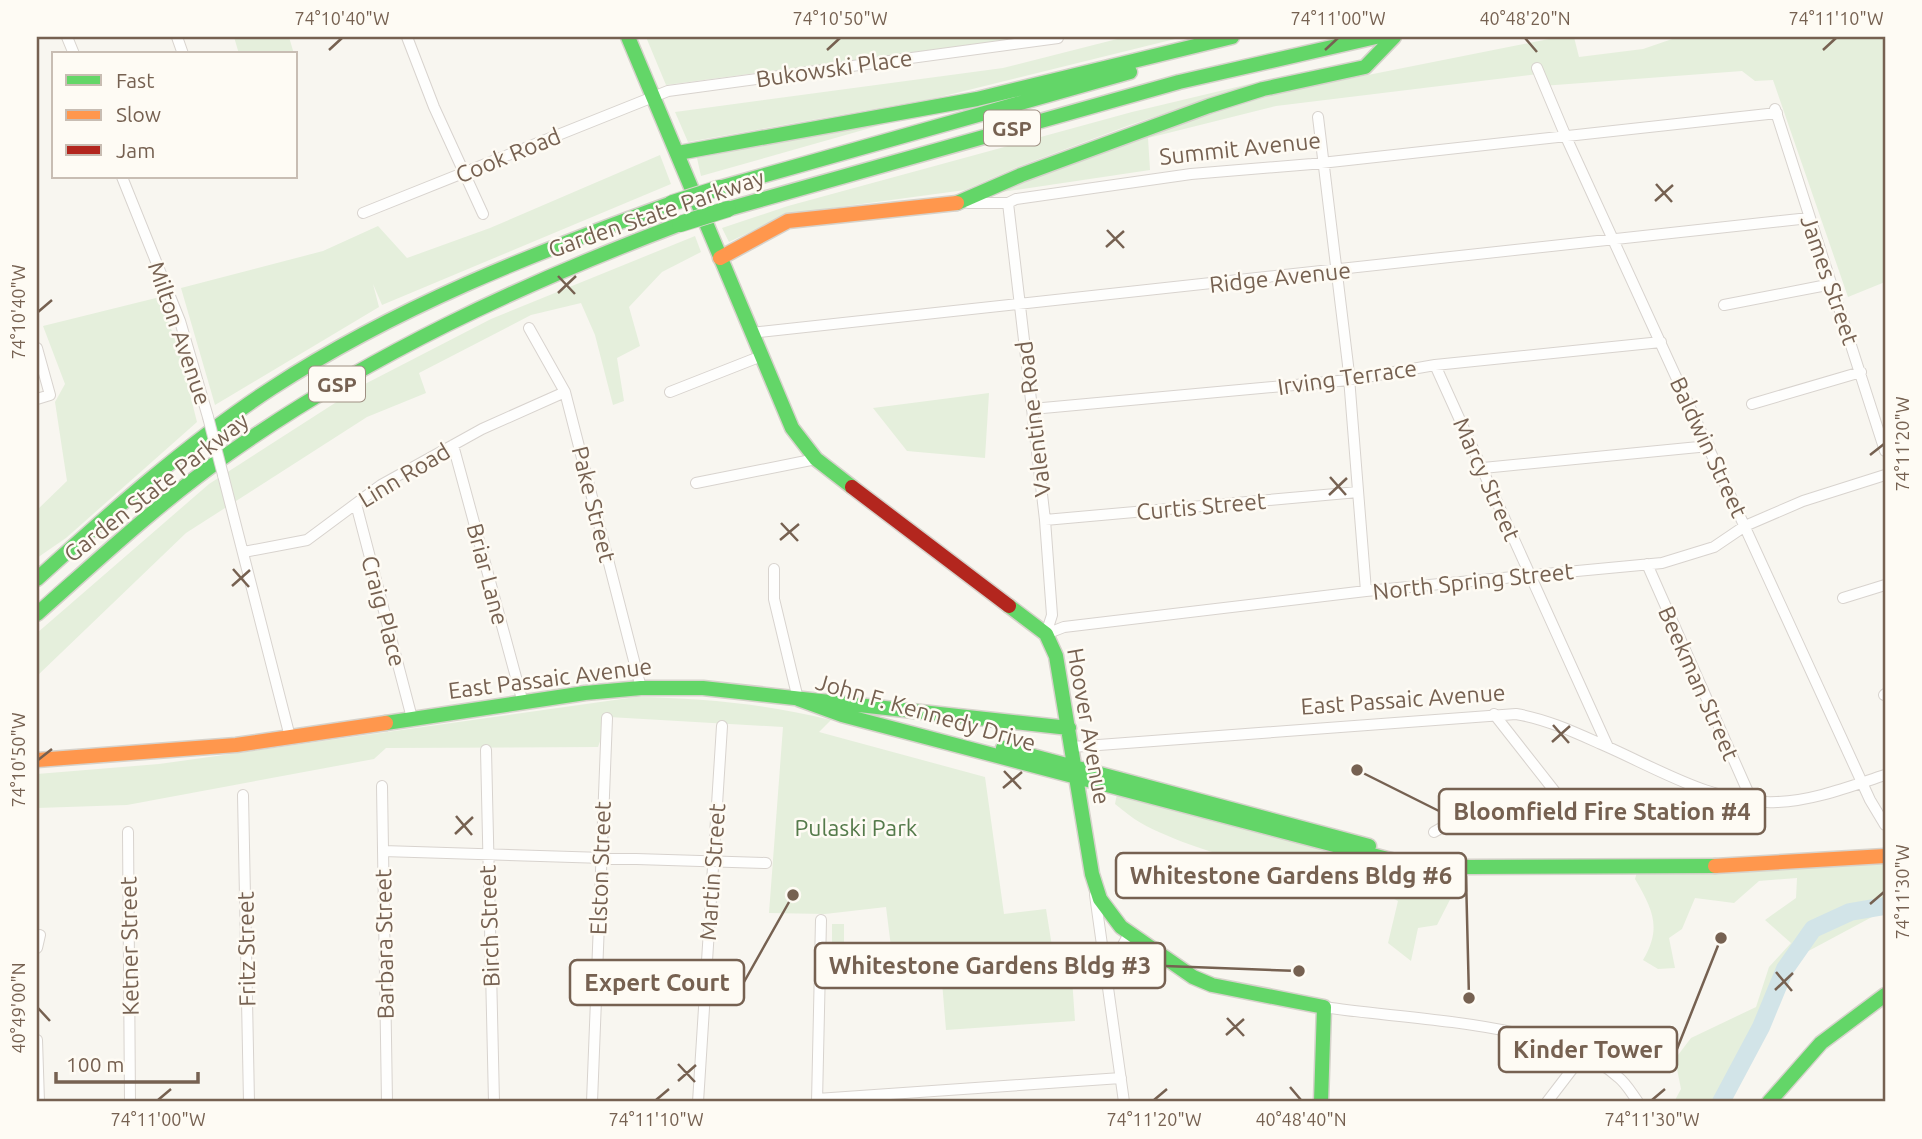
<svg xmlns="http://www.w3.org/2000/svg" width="1922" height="1139" viewBox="0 0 1922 1139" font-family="Ubuntu,sans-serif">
  <rect width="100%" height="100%" fill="#f8f6f0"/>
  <path fill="#e5efdc" d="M234,37H289L294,54H239Z
    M646,37H1030L666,85Z
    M1125,37H1183L936,98L688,142L675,112L1003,68Z
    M1559,37H1574L1579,57L1643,49L1678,37H1885V282L1848,297L1773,80L1755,81L1742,71L1542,86L1538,74L1276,106L1148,138L1150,170L1002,192L1004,188L1222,104Z
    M1266,80L1130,125L1020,166L965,190L788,214L729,242L722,228L788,206L1132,112Z
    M909,117L701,176L697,158Z
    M660,155L671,184L382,305L373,284L379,307L215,405L181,288L323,251L378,226L407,258L490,228Z
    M695,236L701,252L662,272L629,307L640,346L617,358L624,401L613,405L595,335L581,303L531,315L419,373L426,393L367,417L186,533L37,676V633L209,484L363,385L491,319Z
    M160,297L180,354L197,422L66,538L37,558V510L67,481L55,402L65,384L43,326Z
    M989,393L985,458L907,451L873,408Z
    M636,697C702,698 766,704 831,720L819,732L985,777L1004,914L1046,909L1055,965L1072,978L1075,1021L946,1030L941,970L894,971L886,907L825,914L769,913L783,727L609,717L598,747L386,748L374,759L127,805L37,808V774L159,764Z
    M1117,794L1351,856L1416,871L1459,873L1458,884L1437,925L1418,928L1411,961L1388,943L1398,901L1333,866C1290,881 1181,846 1141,823C1132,818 1124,811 1115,804Z
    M1885,862V910L1801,955L1726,1102H1674L1681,1089L1675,1059L1691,1038L1756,1007L1769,967L1791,943L1765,920L1796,898L1797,878L1759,881L1734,903L1695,898L1682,929L1669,938L1675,968L1658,969L1643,960C1662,928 1653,910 1635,879L1637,872Z
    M832,924H844V972H832Z"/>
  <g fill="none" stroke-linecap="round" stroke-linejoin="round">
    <path stroke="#d2e4e8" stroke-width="18" d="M1721,1102L1761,1027L1785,969L1813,929L1850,912L1885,906"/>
    <g stroke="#d8d3ce" stroke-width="12">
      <path id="street" d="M67,37L74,54
        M177,37L183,54
        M407,37L434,107L483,214
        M1537,68L1566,137L1870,800L1885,825
        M1775,109L1885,451
        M1318,117L1348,365L1366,591
        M122,177L180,321L208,417
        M968,203H1008L1016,199L1191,174L1312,164L1777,113
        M1008,203L1045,520L1052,615L1046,634
        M363,213L668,91L1058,38
        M1724,305L1832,284
        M529,328L565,392L641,688
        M751,333L1809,218
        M37,348L50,395L37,399
        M1435,365L1608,747
        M670,392L759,357
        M1752,404L1861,372
        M1032,409L1349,380L1435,365L1661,342
        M453,445L523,703
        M1483,468L1709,446
        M223,475L290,737
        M696,483L816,459
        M356,504L412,718
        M1045,520L1358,492
        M244,552L307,540L381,485L482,429L565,392
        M1647,564L1752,801
        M774,569V599L798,699
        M1843,598L1885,585
        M1046,634L1064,627L1366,591L1662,563L1714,547L1745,526L1803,501L1885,475
        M1884,695L1885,694
        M1072,747L1516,714C1546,719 1574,732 1601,744C1657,768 1714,805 1777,802C1813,801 1851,786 1885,775
        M486,750L494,1102
        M382,786L387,1102
        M243,795L249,1102
        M128,832L130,1102
        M1434,832L1450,823L1546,813L1554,809L1558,801L1556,793L1494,714
        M383,851L766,863
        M1095,895L1124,1102
        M37,948L40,935
        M1107,965L1113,963L1129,934
        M820,981L1107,965
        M1324,1007C1405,1020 1557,1021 1618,1077C1626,1083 1632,1094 1638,1102
        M37,1040L39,1102
        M817,1099L1121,1078
        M592,1102L607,718
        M698,1102L722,726
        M817,1102L821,920
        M1547,1102L1583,1055"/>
    </g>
    <g stroke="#d6d2cb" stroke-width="17">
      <path id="fast" d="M628,37L792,428L816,459L852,487
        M678,153L977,99L1232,37
        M719,188L1130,72
        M957,203L1021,175L1209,106L1263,89L1365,67L1394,37
        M728,209L1179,82L1376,37
        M37,579C112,511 188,443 272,388C396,307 534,253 672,203
        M1009,606L1046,634L1056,656L1092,874L1100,899L1121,927L1193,977L1212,985L1324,1007L1321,1102
        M37,614C99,559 160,502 228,454C367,356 521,284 680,224
        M798,699L842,715L1395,861L1469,867L1715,866
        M386,723L585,693L641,688H703L1069,728
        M1003,748L1369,846
        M1769,1102L1821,1043L1885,995"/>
    </g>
    <g stroke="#d6d2cb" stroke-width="17">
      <path id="slow" d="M720,258L788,221L957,203
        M37,760L236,745L386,723
        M1715,866L1885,856"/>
    </g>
    <g stroke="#d6d2cb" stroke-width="17">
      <path id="jam" d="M852,487L1009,606"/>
    </g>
    <use href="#street" stroke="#fefefd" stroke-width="10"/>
    <use href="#fast" stroke="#63d668" stroke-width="14"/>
    <use href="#slow" stroke="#ff974d" stroke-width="14"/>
    <use href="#jam" stroke="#b3261e" stroke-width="14"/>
    <g stroke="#d8d3ce" stroke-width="12" stroke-linecap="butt">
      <path id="street-bridge" d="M208,417L223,475"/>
    </g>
    <g stroke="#d9d3cd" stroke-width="18" stroke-linecap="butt">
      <path id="fast-bridge" d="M672,203L719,188
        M680,224L728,209"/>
    </g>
    <use href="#street-bridge" stroke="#fefefd" stroke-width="10"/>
    <use href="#fast-bridge" stroke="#63d668" stroke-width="16"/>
  </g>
  <path fill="none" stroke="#766151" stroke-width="2.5" d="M1525,38L1537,52M329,50L342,38M827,50L840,38M1325,50L1338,38M1823,50L1836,38M1656,184L1672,202M1655,201L1673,185M1107,230L1124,248M1106,247L1124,231M558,276L575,294M558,293L576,276M38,312L52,300M1870,455L1884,444M1330,477L1346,495M1329,495L1347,478M781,523L798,541M780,540L799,524M233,569L249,587M232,586L250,570M1553,725L1569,743M1552,742L1570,726M38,760L52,749M1004,771L1021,789M1003,788L1022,772M456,816L472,835M455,834L473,817M1870,904L1884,892M1776,972L1792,991M1775,990L1793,973M38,1008L50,1021M1227,1018L1244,1036M1226,1035L1244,1019M678,1064L695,1082M678,1081L696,1065M1290,1087L1301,1100M158,1100L171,1089M656,1100L669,1089M1154,1100L1167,1089M1652,1100L1665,1089"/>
  <g text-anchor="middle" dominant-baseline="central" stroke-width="5" stroke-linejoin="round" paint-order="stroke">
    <g fill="#fefbf4" stroke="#9f8f82" stroke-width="2">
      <rect x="984" y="110.5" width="56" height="35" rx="5"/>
      <rect x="309" y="366.5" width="56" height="35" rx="5"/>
    </g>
    <g font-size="21" font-weight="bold" fill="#766151">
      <text x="1012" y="128">GSP</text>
      <text x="337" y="384">GSP</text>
    </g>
    <g font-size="23" fill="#766151" stroke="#fefbf4">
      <text transform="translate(834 68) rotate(-8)">Bukowski Place</text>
      <text transform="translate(1240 148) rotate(-6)">Summit Avenue</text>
      <text transform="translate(508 155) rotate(-22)">Cook Road</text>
      <text transform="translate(656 213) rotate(-19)">Garden State Parkway</text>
      <text transform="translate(1280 277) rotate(-6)">Ridge Avenue</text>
      <text transform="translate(1830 280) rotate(71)">James Street</text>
      <text transform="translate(180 333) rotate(71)">Milton Avenue</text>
      <text transform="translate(1347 377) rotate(-8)">Irving Terrace</text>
      <text transform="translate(1033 419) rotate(-97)">Valentine Road</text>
      <text transform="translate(1709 447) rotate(65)">Baldwin Street</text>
      <text transform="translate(404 475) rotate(-31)">Linn Road</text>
      <text transform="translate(1487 479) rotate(66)">Marcy Street</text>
      <text transform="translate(156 487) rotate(-38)">Garden State Parkway</text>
      <text transform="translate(594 504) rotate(76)">Pake Street</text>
      <text transform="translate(1201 506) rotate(-5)">Curtis Street</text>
      <text transform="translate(488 574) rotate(75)">Briar Lane</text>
      <text transform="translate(1473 581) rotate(-6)">North Spring Street</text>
      <text transform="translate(384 611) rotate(75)">Craig Place</text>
      <text transform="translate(550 678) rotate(-7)">East Passaic Avenue</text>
      <text transform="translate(1699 683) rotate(66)">Beekman Street</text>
      <text transform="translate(1403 699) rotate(-4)">East Passaic Avenue</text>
      <text transform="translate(926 712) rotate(16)">John F. Kennedy Drive</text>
      <text transform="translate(1089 726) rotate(80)">Hoover Avenue</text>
      <text transform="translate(600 868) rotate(-88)">Elston Street</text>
      <text transform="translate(712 872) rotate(-86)">Martin Street</text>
      <text transform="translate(489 926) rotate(-92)">Birch Street</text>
      <text transform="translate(384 944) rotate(-91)">Barbara Street</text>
      <text transform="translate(129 946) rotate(-91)">Ketner Street</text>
      <text transform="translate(246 949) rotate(-91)">Fritz Street</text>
    </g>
    <g font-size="23" fill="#547a4a" stroke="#fefbf4">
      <text x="856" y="827">Pulaski Park</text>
    </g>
  </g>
  <path fill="none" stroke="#766151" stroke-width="2.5" d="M1357 770L1439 811M1469 998L1466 876M1299 971L1165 966M793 895L744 982M1721 938L1677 1049"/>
  <g fill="#766151" stroke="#fefbf4" stroke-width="2.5">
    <circle cx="1357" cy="770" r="7"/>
    <circle cx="1469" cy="998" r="7"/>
    <circle cx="1299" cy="971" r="7"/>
    <circle cx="793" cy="895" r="7"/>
    <circle cx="1721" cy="938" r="7"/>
  </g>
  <g fill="#fefbf4" stroke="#766151" stroke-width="2.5">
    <rect x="1439" y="789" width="326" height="45" rx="7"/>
    <rect x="1116" y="853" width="350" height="45" rx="7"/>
    <rect x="815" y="943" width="350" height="45" rx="7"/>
    <rect x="570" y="960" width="174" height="45" rx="7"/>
    <rect x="1499" y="1027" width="178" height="45" rx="7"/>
  </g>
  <g font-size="24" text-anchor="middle" font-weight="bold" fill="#766151">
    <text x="1602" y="820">Bloomfield Fire Station #4</text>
    <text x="1291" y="884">Whitestone Gardens Bldg #6</text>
    <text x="990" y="974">Whitestone Gardens Bldg #3</text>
    <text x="657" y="991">Expert Court</text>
    <text x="1588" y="1058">Kinder Tower</text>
  </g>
  <rect width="1922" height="1139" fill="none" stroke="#fefbf4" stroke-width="77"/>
  <rect x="52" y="52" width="245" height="126" fill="#fefbf4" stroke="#c8bdb3" stroke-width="2"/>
  <rect x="66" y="75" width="35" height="10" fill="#63d668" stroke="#c8bdb3" stroke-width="2"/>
  <text x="116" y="88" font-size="21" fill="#766151">Fast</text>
  <rect x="66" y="110" width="35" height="10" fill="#ff974d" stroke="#c8bdb3" stroke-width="2"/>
  <text x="116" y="122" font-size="21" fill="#766151">Slow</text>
  <rect x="66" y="145" width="35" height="10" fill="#b3261e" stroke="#c8bdb3" stroke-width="2"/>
  <text x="116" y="158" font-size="21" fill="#766151">Jam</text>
  <path d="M56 1072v10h142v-10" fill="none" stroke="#766151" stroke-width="3.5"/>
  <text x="66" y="1072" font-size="21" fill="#766151" stroke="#fefbf4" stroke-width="5" paint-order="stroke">100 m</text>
  <rect x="38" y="38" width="1846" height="1062" fill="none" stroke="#766151" stroke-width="2.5"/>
  <g font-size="18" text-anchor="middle" fill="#766151">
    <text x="342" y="25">74°10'40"W</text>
    <text x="840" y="25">74°10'50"W</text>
    <text x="1338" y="25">74°11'00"W</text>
    <text x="1525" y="25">40°48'20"N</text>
    <text x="1836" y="25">74°11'10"W</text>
    <text transform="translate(19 312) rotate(-90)" y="6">74°10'40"W</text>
    <text transform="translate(1903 444) rotate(-90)" y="6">74°11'20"W</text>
    <text transform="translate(19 760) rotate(-90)" y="6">74°10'50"W</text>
    <text transform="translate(1903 892) rotate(-90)" y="6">74°11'30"W</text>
    <text transform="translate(19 1008) rotate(-90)" y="6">40°49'00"N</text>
    <text x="158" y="1126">74°11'00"W</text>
    <text x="656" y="1126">74°11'10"W</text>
    <text x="1154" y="1126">74°11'20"W</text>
    <text x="1301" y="1126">40°48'40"N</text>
    <text x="1652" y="1126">74°11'30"W</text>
  </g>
</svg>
